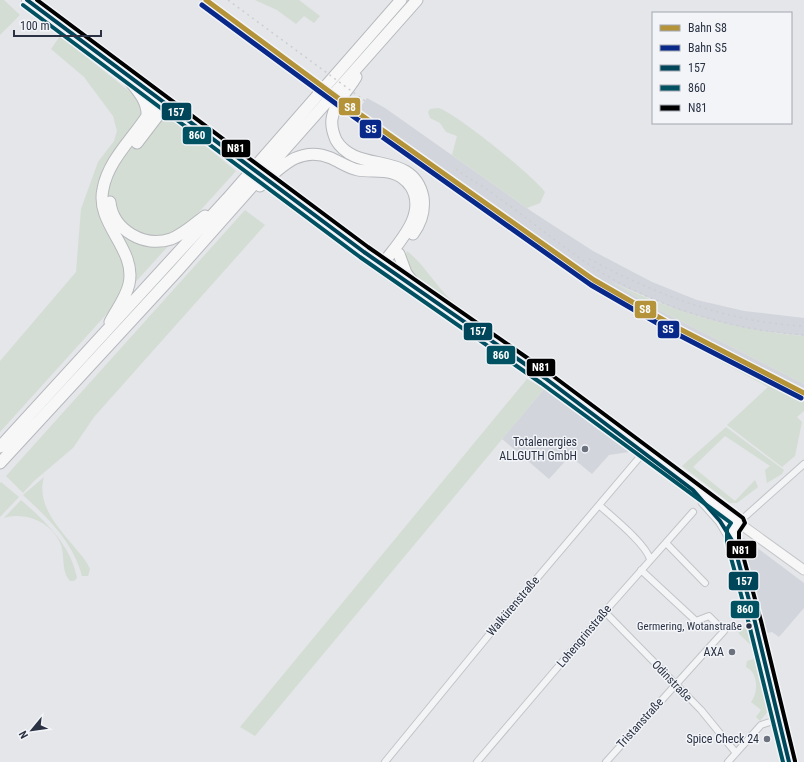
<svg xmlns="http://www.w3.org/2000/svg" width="804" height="762" viewBox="0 0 804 762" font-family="'Roboto Condensed',sans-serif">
  <rect width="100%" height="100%" fill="#e4e6e9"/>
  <path fill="#d2d5dc" d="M367,98L385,108L534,213L593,251L652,282L697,300L744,311L804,318V336L742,329L680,311L614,283L651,306L804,384V400L643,314L536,246L355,114Z
    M544,389L629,452L609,455L592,474L570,456L549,479L502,439Z
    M744,538L804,583V608L779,637L772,632L764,634L739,539Z"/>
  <path fill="#d4ddd4" d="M0,0H4L20,15L0,35Z
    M255,0H299L320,16L314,23L304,16L296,24L277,10Z
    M60,36L163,118L174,120L236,171L0,432V361L76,272L81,209L98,162L114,141L117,131L113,116L84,77L51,49Z
    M438,108C452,110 536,178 545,192L540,203L527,208L452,155L457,136L446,132L440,123L430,118L428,112L430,109Z
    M460,191L536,246L643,314L804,400V411L797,417L802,422L795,456L782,467L727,425L768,387L640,318L587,285L457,194Z
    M245,210L265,225L94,417L73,448L34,481L23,493L6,476Z
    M407,251C424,264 435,285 451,300L721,499L730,506L728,508L622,429L454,310C440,295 399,274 407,251Z
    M608,280C673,312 731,330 804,336V384L651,306Z
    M527,379L544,389L255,736L240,727Z
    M726,427L784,470L782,474L767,483L765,470L770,466L725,436L693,467L735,501L755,480L758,487L737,503H730L682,466Z
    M44,477C34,511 70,538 87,563L90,569L88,576H82C73,542 49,519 23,495Z
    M1,482L19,497L0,517V483Z
    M21,500C45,521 71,545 77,578L74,581H70C61,571 65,557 61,545C53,523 26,511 4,518Z
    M749,624L756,648L755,649L738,633Z
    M757,658L770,709L760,721L756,717L761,710L751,702C758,693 759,673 746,667L747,661Z"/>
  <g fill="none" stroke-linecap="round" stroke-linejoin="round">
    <g stroke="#c2c4c7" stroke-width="8">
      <path id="street" d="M599,505C612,517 645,543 650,559
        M739,522L804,464
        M666,543L705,583
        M605,612L701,710L736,753
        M385,762L493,630L644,452
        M477,762L608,608L693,512
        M606,762L724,631L709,616L696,621L641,570
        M728,762L761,725L779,719"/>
    </g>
    <g stroke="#c2c4c7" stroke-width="11">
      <path id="secondary" d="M388,269L545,378L693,490L804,570
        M703,502L720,521L732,541
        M739,522L733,530V542L755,622L789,762"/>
    </g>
    <g stroke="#c0c3c6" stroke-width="12">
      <path id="primary" d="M27,0L235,156
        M280,190L388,269"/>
    </g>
    <g stroke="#b6b9bd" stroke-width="13">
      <path id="highway" d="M356,77C348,91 334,103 332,119C331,126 333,133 336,140C356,175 413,149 423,197C425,211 421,223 413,234
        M147,116L159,100
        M137,143L166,105
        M260,186C281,167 300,145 331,158C340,162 348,168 358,170C369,172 381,170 392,173C400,175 407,181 411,187C428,215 397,244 382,265
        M110,202C113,230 144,248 171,239C184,234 194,224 205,216
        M399,254L406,273L422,294
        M110,322C116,310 126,298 129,284C137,249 95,224 103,189C108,161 132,139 147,116C148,99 134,87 124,74
        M0,447L227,199L401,0
        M0,463L178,270L417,0"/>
    </g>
    <use href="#street" stroke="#f3f4f6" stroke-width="6"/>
    <use href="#secondary" stroke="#f7f7f7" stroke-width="9"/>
    <use href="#primary" stroke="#f7f7f7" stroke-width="10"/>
    <use href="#highway" stroke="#f7f7f7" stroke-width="11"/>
    <path stroke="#ccced1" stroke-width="1.5" stroke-dasharray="2 4" stroke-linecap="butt" d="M228,0L365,101
      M456,169C469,179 483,186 496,196C532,221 565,250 602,273C662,309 734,330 804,335
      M589,259C655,294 729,323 804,326"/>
    <g stroke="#c0c3c6" stroke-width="12" stroke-linecap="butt">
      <path id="primary-bridge" d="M235,156L280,190"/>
    </g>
    <use href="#primary-bridge" stroke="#f7f7f7" stroke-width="10"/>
    <g stroke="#f2f4f8" stroke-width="7">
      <path id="bus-1" d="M27,0L364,252L545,378L693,490L720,521L733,542L755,622L789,762"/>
    </g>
    <g stroke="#f2f4f8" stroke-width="7">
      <path id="bus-2" d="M23,5L360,257L541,383L731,523L727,529V543L749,624L783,762"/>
    </g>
    <g stroke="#f2f4f8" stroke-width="7">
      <path id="bus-3" d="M37,0L368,247L549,373L743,518L745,523L739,532V541L761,621L795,761"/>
    </g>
    <use href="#bus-1" stroke="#00465a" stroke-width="4"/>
    <use href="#bus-2" stroke="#005262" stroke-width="4"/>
    <use href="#bus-3" stroke="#000" stroke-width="4"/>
    <g stroke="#f2f4f8" stroke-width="8">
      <path id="rail-1" d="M206,0L357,112L594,280L674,326L804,393"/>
    </g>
    <g stroke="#f2f4f8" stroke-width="8">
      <path id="rail-2" d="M202,5L354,117L591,285L671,331L801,398"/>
    </g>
    <use href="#rail-1" stroke="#b49339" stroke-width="5"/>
    <use href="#rail-2" stroke="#08298a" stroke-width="5"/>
  </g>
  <g fill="#6b717d" stroke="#f2f4f8" stroke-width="1.5">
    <circle cx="585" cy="449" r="4"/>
    <circle cx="732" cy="652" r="4"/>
    <circle cx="767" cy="739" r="4"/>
  </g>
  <circle fill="#2a3243" stroke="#f2f4f8" stroke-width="1.5" cx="749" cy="626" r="3.5"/>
  <g text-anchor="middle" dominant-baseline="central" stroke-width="3" stroke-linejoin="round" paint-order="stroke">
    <g font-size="11" fill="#2a3243" stroke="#f2f4f8" text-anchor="end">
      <text x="742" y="626">Germering, Wotanstraße</text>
    </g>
    <g font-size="12" fill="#2a3243" stroke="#f2f4f8" text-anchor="end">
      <text x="577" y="442">Totalenergies<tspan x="577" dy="14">ALLGUTH GmbH</tspan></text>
      <text x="724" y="652">AXA</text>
      <text x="759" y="739">Spice Check 24</text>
    </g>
    <g font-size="12" fill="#2a3243" stroke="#f2f4f8">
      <text transform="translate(513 606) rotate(-50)">Walkürenstraße</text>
      <text transform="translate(584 636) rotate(-50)">Lohengrinstraße</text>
      <text transform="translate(672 681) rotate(46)">Odinstraße</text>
      <text transform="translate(640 723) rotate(-48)">Tristanstraße</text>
    </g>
  </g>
  <g stroke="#f2f4f8" stroke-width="1.5">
    <rect x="338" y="97" width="23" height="19" rx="4" fill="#b49339"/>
    <rect x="161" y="102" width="31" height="19" rx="4" fill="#00465a"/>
    <rect x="359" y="119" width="23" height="20" rx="4" fill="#08298a"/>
    <rect x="182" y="126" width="30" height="19" rx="4" fill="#005262"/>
    <rect x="221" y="139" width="30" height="19" rx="4" fill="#000"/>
    <rect x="634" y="300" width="23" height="19" rx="4" fill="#b49339"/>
    <rect x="657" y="320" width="23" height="19" rx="4" fill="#08298a"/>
    <rect x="463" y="322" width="30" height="19" rx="4" fill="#00465a"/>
    <rect x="486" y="345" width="30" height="20" rx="4" fill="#005262"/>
    <rect x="526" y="358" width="30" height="19" rx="4" fill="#000"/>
    <rect x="726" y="540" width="31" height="19" rx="4" fill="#000"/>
    <rect x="728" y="571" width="31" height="20" rx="4" fill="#00465a"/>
    <rect x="730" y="600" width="30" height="19" rx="4" fill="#005262"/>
  </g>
  <g font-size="11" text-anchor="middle" font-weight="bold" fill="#fff">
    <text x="350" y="111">S8</text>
    <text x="176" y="116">157</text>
    <text x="371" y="133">S5</text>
    <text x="197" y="139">860</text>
    <text x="236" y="152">N81</text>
    <text x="645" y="313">S8</text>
    <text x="668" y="333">S5</text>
    <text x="478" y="335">157</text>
    <text x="501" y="359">860</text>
    <text x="541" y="371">N81</text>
    <text x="741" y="554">N81</text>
    <text x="744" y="585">157</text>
    <text x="745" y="613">860</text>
  </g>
  <rect x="652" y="12" width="140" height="112" fill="#f2f4f8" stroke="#a2a6b0"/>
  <rect x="660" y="25" width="20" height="6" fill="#b49339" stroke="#a2a6b0"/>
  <text x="688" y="32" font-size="12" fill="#2a3243">Bahn S8</text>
  <rect x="660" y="45" width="20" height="6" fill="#08298a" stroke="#a2a6b0"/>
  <text x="688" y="52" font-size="12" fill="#2a3243">Bahn S5</text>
  <rect x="660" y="65" width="20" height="6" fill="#00465a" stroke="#a2a6b0"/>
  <text x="688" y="72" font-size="12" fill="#2a3243">157</text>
  <rect x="660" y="85" width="20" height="6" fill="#005262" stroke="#a2a6b0"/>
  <text x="688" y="92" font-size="12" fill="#2a3243">860</text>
  <rect x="660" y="105" width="20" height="6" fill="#000000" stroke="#a2a6b0"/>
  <text x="688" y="112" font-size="12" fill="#2a3243">N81</text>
  <g transform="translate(32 730) rotate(241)" stroke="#f2f4f8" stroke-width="3" paint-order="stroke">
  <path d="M0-3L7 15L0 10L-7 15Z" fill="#2a3243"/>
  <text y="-6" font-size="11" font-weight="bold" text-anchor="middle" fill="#2a3243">N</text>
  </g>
  <path d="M14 30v6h87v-6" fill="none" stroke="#2a3243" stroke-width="2"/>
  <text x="20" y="30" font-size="12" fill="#2a3243" stroke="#f2f4f8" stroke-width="3" paint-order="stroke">100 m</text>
</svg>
